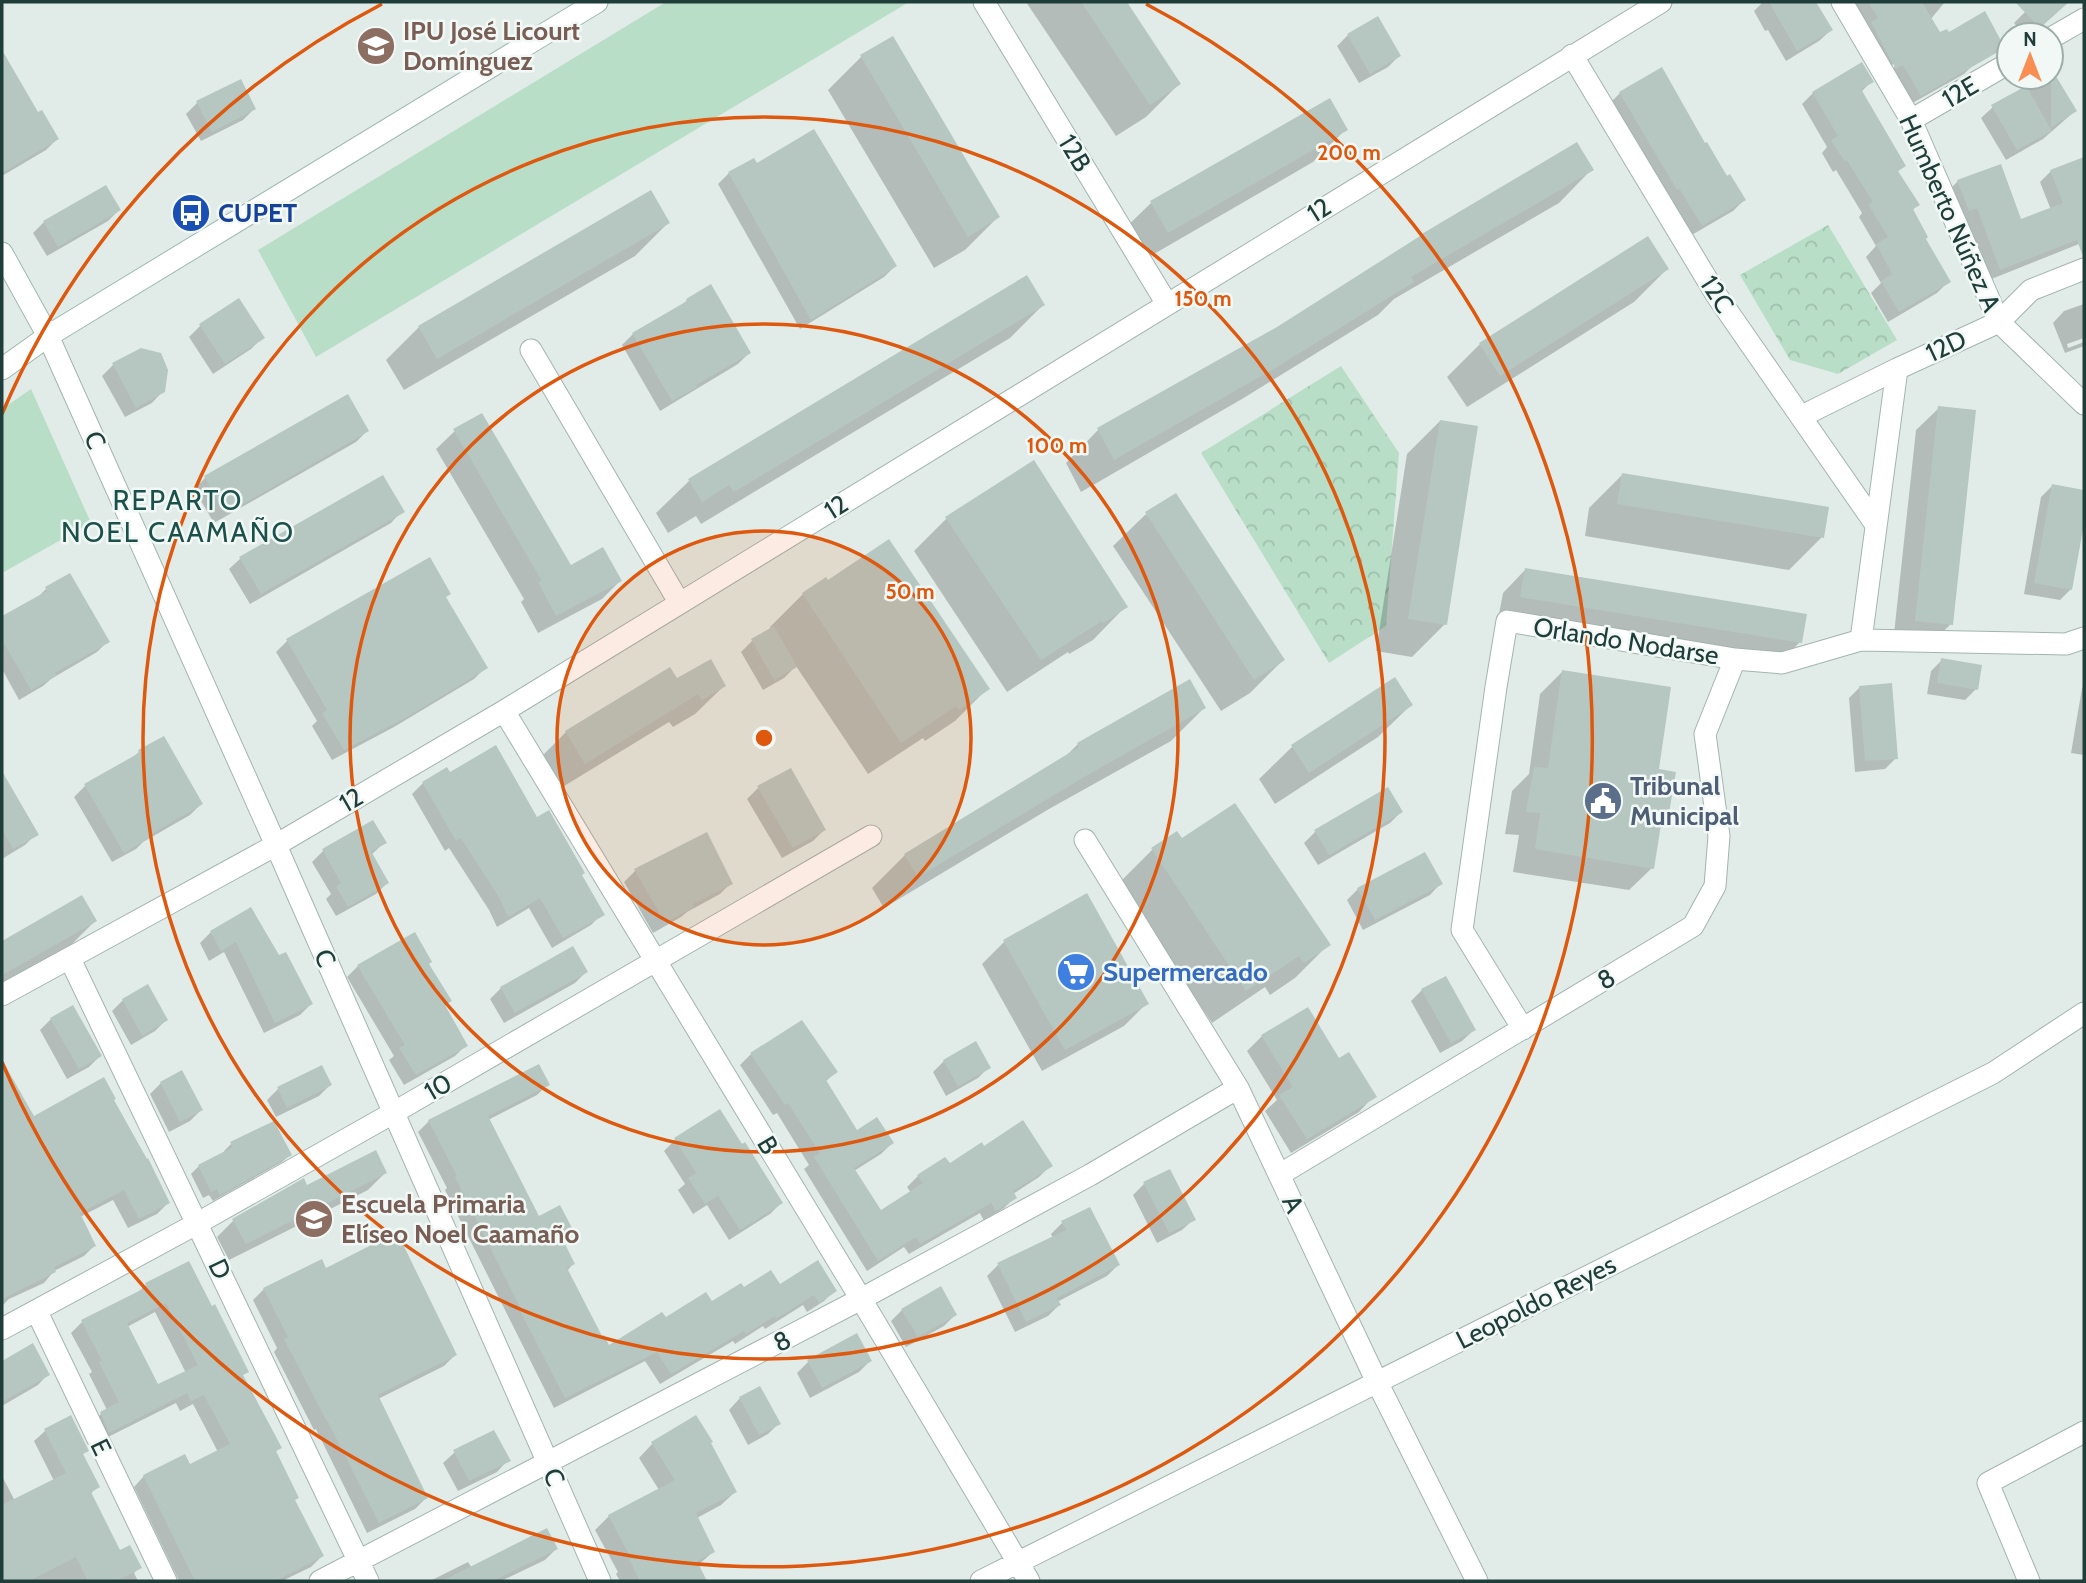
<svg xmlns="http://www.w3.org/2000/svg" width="2086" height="1583" viewBox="0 0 2086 1583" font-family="Cabin,sans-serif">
  <defs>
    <pattern id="forest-crowns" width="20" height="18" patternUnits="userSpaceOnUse" patternTransform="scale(1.75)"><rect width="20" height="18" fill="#b8dec7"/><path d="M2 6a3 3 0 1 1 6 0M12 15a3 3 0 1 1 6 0" fill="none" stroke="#9ec0ac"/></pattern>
  </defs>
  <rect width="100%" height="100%" fill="#e1ece8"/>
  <path fill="#b8dec7" d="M666,2H909L316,357L258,250Z
    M31,389L91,523L2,573V409Z"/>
  <path fill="url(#forest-crowns)" d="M1828,225L1897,340L1838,374L1790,360L1740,275Z
    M1341,366L1399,453L1386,626L1329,663L1201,453Z"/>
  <path fill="#0003" fill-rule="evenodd" d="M1026,2H1125L1179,84L1146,117L1116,136Z
    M1763,2H1810L1831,30L1819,41L1786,61L1768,30L1765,31L1754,11Z
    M1850,2H1945L1889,69L1891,70L1901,61L1975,63L1964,74L1909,105Z
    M2035,2H2067L2031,35H2025L2014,23Z
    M1348,35L1399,56L1388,67L1359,83L1337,46Z
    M892,38L998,217L965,250L934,268L828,90L861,57Z
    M10,67L38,115L57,139L46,150L2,176V72Z
    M2051,71L2075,111L2043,139L2006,160L1981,118L1993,107L2017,92L2034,77H2051Z
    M1871,82L1861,92L1904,166L1897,172L1917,205L1912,211L1924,239L1948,282L1937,293L1888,322L1871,293L1881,283L1866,257L1876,246L1859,217L1862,213L1836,170L1833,172L1822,153L1827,147L1802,104L1813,93Z
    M1620,93L1705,145L1744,200L1733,211L1690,236L1609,104Z
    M1329,100L1346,129L1313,162L1135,265L1118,235L1151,203Z
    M197,103L254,109L243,120L201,141L186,114Z
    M2084,159V242L1989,280L1966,218L1958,221L1947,192L1958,181L2020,221L2051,210L2040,182L2051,171Z
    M1591,170L1559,203L1394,299L1378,315L1242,399L1081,492L1066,463L1098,430Z
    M729,173L895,266L884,277L800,329L718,184Z
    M119,210L108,221L47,256L33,233L44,222Z
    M668,223L635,256L404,390L386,360L419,327Z
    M1667,269L1634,302L1467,407L1447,377L1480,344Z
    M238,300L262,338L251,349L213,374L189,337L200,326Z
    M687,300L749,353L738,364L660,411L622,345L633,334L680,308Z
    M2084,304V338L2067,344L2068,348L2084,342V346L2065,353L2053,323L2064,311Z
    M1043,305L1010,338L701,524L696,516L668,533L656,513L689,481Z
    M141,349L163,391L152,403L125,417L102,376L113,365Z
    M1939,408L1951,624L1928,646L1893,643L1916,430Z
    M1440,421L1445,624L1412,657L1376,651L1407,454Z
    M367,431L356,442L214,523L194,489L205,478Z
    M455,431L570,567L620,581L602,599L538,633L521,602L524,599L436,449Z
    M1622,475L1822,537L1789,570L1585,536L1589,508Z
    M2052,486L2084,491V514L2071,589L2060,600L2024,594L2041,497Z
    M402,511L391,523L250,604L229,569L241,558Z
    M1146,514L1283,660L1250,693L1221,711L1113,546Z
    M947,518L1125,607L1093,640L1069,654L1068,652L1007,692L914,551Z
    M429,559L444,598L485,668L474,679L394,727L332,760L312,726L317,721L276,652L287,641Z
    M1525,570L1800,642L1777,665L1498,619L1503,593Z
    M826,579L987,689L955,721L925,741L923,738L868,774L796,666L784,678L763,690L741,652L752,641L771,629L770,627L803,594Z
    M46,589L108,641L97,652L51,679L43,686L19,700L2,669V618L37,598Z
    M1942,660L1976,689L1965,700L1927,694L1931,671Z
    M1563,671L1657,771L1668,812L1660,820L1652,868L1629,890L1513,872L1519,835L1505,834L1512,791L1529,774L1540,694Z
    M677,681L724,686L695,714L673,727L669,722L556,791L537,761L566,732Z
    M2084,686V755L2071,753L2082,688Z
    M1860,687L1896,758L1885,769L1855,772L1849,698Z
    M1411,705L1378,737L1275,804L1259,779L1292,747Z
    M1204,708L1171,741L1049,809L884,908L872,888L905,855L1063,759L1078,744Z
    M139,752L201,804L190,815L143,842L136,849L112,862L74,797L85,786L131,759Z
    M2,774L36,834L25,845L2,859Z
    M449,775L537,819L580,875L602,914L591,925L552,948L529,908L497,927L489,910L449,848L445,851L412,794L423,783Z
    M758,788L824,830L813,841L782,858L747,799Z
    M1401,812L1390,823L1318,865L1304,843L1315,832Z
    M1177,833L1182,840L1328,945L1295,978L1270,995L1265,987L1212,1023L1119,883L1152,850Z
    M385,842L371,855L387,883L376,894L336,916L326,899L331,894L312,862L323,851Z
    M663,855L731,883L720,894L687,912L681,917L653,933L624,882L635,871Z
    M1441,883L1430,895L1363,930L1347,900L1358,889Z
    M81,898L95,921L62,954L2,988V943Z
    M251,910L279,958L311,1004L300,1015L264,1033L224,952L209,961L200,943L211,932Z
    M1004,942L1147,1003L1124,1026L1042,1071L982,964Z
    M428,964L450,1001L444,1007L466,1045L455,1056L404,1085L389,1060L394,1056L347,977L358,966Z
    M586,972L575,983L504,1023L490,999L501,988Z
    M147,987L166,1020L155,1031L131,1045L112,1011L123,1000Z
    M1422,990L1474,1030L1462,1041L1440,1053L1411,1001Z
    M51,1019L100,1056L89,1067L67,1079L40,1030Z
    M1262,1036L1374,1096L1359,1112L1291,1153L1265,1111L1277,1100L1247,1051Z
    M751,1054L836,1072L825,1082L857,1132L892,1143L881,1154L854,1171L880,1212L911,1193L907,1187L918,1176L949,1166H1050L1039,1177L1013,1194L1015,1197L1004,1208L984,1221L980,1213L909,1254L904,1247L867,1271L804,1169L809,1165L777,1113L773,1115L740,1065Z
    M944,1061L989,1067L978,1078L946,1096L933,1072Z
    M2,1064L33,1119L112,1101L168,1203L157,1214L128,1228L113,1200L80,1217L94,1246L84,1256L54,1271L44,1283L9,1299L2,1306V1262L5,1260L2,1250L15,1239L2,1216Z
    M161,1083L201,1110L190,1121L169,1132L150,1094Z
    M548,1084L537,1095L488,1120L538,1218L570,1227L560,1237L573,1264L567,1271L601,1339L609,1348L665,1320L743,1290L780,1287L835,1290L824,1301L807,1312L803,1305L765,1329L763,1326L735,1344L733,1341L660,1384L645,1361L554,1408L445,1190L447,1188L418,1132L429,1121Z
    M330,1085L319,1096L276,1117L267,1100L278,1089Z
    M719,1111L781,1203L770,1214L729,1240L707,1205L693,1214L678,1190L685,1184L664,1151L675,1140Z
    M231,1144L290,1155L282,1162L213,1201L209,1195L203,1198L191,1174L199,1166L225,1153L224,1151Z
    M385,1173L368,1190L229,1260L217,1237L234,1220Z
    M1144,1184L1194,1219L1182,1230L1157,1243L1133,1195Z
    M1062,1223L1118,1265L1107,1276L1057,1302L1059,1305L1048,1316L1015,1332L987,1276L998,1265L1053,1238L1051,1234Z
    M326,1270L455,1355L444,1366L378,1399L426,1498L415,1509L367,1533L316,1429L314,1430L274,1352L277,1348L253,1300L264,1289Z
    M146,1285L247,1371L242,1376L279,1448L275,1453L294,1501L322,1556L311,1567L282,1581H179L134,1487L144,1476L189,1467L218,1452L193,1404L180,1411L176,1403L98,1442L90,1424L101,1414L107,1410L89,1374L92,1372L71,1333L82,1322L137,1293ZM155,1312L186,1373L157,1387L127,1327Z
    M902,1310L955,1315L944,1326L906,1347L891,1321Z
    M856,1336L870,1361L859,1372L810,1398L797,1373L808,1362Z
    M32,1346L48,1374L38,1385L2,1406V1363Z
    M759,1388L779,1423L768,1434L748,1445L729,1410L740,1398Z
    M71,1418L87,1450L82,1455L98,1487L90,1494L119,1552L139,1568L134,1573L138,1581H2V1476L15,1501L54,1481L34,1441L45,1431Z
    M709,1443L735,1492L721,1505L697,1518L713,1552L697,1566L705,1581H620L616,1574L618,1572L595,1530L609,1516L659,1490L639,1458L652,1444Z
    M455,1452L508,1460L497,1472L458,1491L443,1463Z
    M556,1549L545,1560L501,1581H430L468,1562L472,1568Z"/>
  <path fill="#b6c7c2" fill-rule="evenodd" d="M1081,2H1127L1181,84L1150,105Z
    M1769,2H1816L1833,30L1797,51Z
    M1868,2H1922L1940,32L1947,29L1949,32L1985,11L2005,48L1921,96L1903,65L1896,69L1885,49L1871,22L1878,18Z
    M2015,2H2069L2040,28Z
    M1378,16L1401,56L1370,74L1347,34Z
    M893,36L1000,217L968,237L860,55Z
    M2,50L38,112L42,110L59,139L2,173Z
    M1862,62L1874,82L1861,89L1906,166L1898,171L1920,205L1913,209L1928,237L1926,239L1951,282L1899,312L1881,281L1892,274L1876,244L1888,237L1868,204L1873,202L1847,160L1845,162L1831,140L1838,136L1812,92Z
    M1662,67L1705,143L1707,142L1727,176L1730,174L1746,200L1702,226L1679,188L1677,190L1619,92Z
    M2051,68L2077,111L2051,127Z
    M241,79L256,109L212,132L196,101Z
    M2026,86L2052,131L2017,150L1991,105Z
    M1330,98L1348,130L1168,233L1150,201Z
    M814,129L897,266L811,320L728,172L754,158L757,163Z
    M1577,142L1594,170L1411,277L1414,282L1277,367L1114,460L1097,428L1277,327L1420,236V235Z
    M2084,157V254H2082L2077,240L2000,270L1977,208L1969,211L1957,180L2001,164L2021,219L2063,203L2050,170Z
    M106,185L121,210L58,247L43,221Z
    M651,190L670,223L437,359L418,326Z
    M1648,236L1669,269L1500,376L1479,343Z
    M1027,275L1045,305L734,492L729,485L702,502L688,479Z
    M711,284L751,353L696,385L697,387L672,401L632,333L687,301L686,299Z
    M239,298L265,338L225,364L199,324Z
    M141,348L161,353L168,370L165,392L136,408L112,363Z
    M348,394L369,431L226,514L204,476Z
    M1938,406L1976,410L1953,625L1915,621Z
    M482,413L571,565L603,547L622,581L556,616L538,582L542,581L453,429Z
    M1440,420L1478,426L1447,625L1408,619Z
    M1034,460L1128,607L1103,623L1102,621L1041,660L945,517Z
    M1622,473L1829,507L1824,538L1617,504Z
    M383,475L405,512L261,594L239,557Z
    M2052,484L2084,490V524L2072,590L2034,583Z
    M1176,493L1285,660L1254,680L1145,512Z
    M889,539L990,689L959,710L956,706L901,743L802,593L826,577L828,580Z
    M430,557L451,594L446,597L488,668L407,717L344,750L322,713L327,710L286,639Z
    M1525,568L1807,614L1802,643L1520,597Z
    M70,573L110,642L55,673L56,676L31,690L2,640V616L47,591L45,587Z
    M774,626L797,667L774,680L751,639Z
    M1941,658L1982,665L1978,690L1937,683Z
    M711,659L726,686L702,700L698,694L585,764L565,731L670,667L677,678Z
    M1562,670L1671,687L1659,769L1676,772L1669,813L1663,812L1654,869L1535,849L1540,813L1526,812L1534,767L1548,768Z
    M1395,677L1413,705L1309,773L1291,745Z
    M1190,679L1206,708L1084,777L918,877L904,854L1079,747L1077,743Z
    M1892,683L1898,759L1865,761L1859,686Z
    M164,736L203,804L148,836L149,838L124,853L84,784L139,753L138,750Z
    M496,745L537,817L549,810L585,873L582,875L605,915L563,938L540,898L508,917L500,899L461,838L456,841L422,782L447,767L450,772Z
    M791,768L826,830L793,848L757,786Z
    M2,771L39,835L13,849L2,829Z
    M1388,787L1403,812L1329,855L1314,830Z
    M1235,803L1331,945L1304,963L1299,956L1246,991L1151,848L1177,831L1182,838Z
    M373,820L387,843L371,851L389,883L348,907L336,886L341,883L322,849Z
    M707,832L733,884L693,904L694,907L665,923L634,869Z
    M1425,852L1443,884L1375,920L1357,888Z
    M1087,893L1149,1004L1065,1050L1003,940Z
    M82,895L97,921L2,975V941Z
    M251,907L279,955L286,952L313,1004L275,1023L236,942L221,951L210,931Z
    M415,932L432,962L429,964L452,1001L445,1005L468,1046L416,1075L399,1048L405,1045L357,965Z
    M573,946L588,972L515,1013L500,987Z
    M1446,976L1476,1030L1451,1043L1421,989Z
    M148,984L168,1020L142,1036L122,999Z
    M73,1005L102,1056L79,1069L50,1018Z
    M1308,1007L1339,1058L1349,1052L1377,1097L1307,1139L1279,1095L1293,1087L1261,1035Z
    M802,1020L838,1072L826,1080L857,1130L877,1117L894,1143L854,1168L881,1210L923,1183L917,1175L945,1157L950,1163L982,1142L984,1146L1023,1120L1053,1166L1013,1191L1017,1198L996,1211L991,1203L920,1244L916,1237L878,1261L814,1157L820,1153L788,1103L785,1105L750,1053Z
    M976,1041L991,1068L958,1086L943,1060Z
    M2,1060L34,1116L104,1077L116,1099L114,1100L147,1159L148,1158L170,1203L139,1219L124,1190L80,1213L96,1246L54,1267L56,1272L2,1299Z
    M539,1064L550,1085L488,1116L539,1216L560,1205L572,1228L560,1234L575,1264L567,1268L602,1336L604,1335L609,1345L662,1312L666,1317L706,1292L712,1301L741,1283L744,1287L771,1270L780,1284L818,1260L837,1291L819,1303L814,1295L776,1319L775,1316L746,1334L744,1331L671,1374L657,1352L565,1398L519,1309H521L455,1177L457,1176L428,1120Z
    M322,1065L332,1085L287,1108L277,1087Z
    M182,1070L203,1110L180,1122L160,1082Z
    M720,1109L742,1144L745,1142L783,1203L740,1230L718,1196L705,1204L688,1178L696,1173L674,1138Z
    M274,1121L292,1155L220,1195L217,1189L211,1192L198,1165L233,1147L230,1142Z
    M376,1150L387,1173L246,1244L232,1219L304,1178L307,1185Z
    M1170,1169L1196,1220L1169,1233L1143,1182Z
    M1090,1207L1120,1265L1057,1298L1061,1305L1026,1322L997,1263L1066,1230L1061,1221Z
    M397,1232L457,1355L378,1395L428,1498L379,1523L327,1420H326L284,1339L288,1337L263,1288L322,1259L326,1268Z
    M189,1261L212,1306L215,1304L249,1372L243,1375L282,1448L276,1451L299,1498L295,1500L324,1556L275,1581H195L143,1475L185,1454L190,1464L230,1444L204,1395L191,1401L187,1393L109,1433L100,1412L119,1402L99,1362L102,1361L81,1320L147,1287L145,1283ZM166,1303L198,1365L158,1384L127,1323Z
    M941,1286L957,1315L918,1337L901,1309Z
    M857,1333L872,1361L822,1388L807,1360Z
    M33,1343L50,1375L2,1402V1361Z
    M760,1386L781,1424L759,1435L739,1397Z
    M71,1415L89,1451L83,1454L100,1487L91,1492L120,1550L130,1545L142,1568L116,1581H88L76,1557L29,1581H2V1505L66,1473L44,1429Z
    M696,1415L713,1442L711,1443L737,1492L696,1513L715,1552L697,1561L707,1581H640L629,1559L631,1558L608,1515L675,1480L651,1442Z
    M494,1430L511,1461L469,1481L453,1450Z
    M547,1528L558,1549L493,1581H442Z"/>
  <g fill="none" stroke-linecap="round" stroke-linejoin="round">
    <g stroke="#a3b4b0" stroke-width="23">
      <path id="minor" d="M984,2L1167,304
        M1842,2L1911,120L1999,322L2084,404
        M2051,38L2084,19
        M1572,55L1717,296L1876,525
        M1911,120L2009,63
        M531,350L679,602
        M1802,416L1897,369L1999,322L2031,290L2084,269
        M1861,640L1897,369
        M504,711L861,1299L1029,1581
        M1085,840L1238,1088L1377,1382L1477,1581
        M70,959L368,1581
        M2,995L276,845L504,711L1661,2
        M1523,1029L1462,930L1496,687L1507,621L1735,659L1782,663L1861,640L2066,644L2084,638
        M1279,1175L1693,926L1715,886L1719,836L1705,734L1735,659
        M37,1312L166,1581
        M2,1329L198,1223L393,1113L871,836
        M320,1581L861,1299L1090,1175L1238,1088
        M981,1581L1993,1073L2084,1013
        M2029,1581L1988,1483L2084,1432"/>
    </g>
    <g stroke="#a3b4b0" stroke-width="23">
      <path id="tertiary" d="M48,336L267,825L600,1581"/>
    </g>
    <g stroke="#9eb8b2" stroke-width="23">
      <path id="secondary" d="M2,253L48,336
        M2,369L48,336L597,2"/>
    </g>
    <use href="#minor" stroke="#fff" stroke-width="21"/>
    <use href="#tertiary" stroke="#fff" stroke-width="21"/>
    <use href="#secondary" stroke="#fff" stroke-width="21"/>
  </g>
  <circle cx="764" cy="738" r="207" fill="#de580e" fill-opacity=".12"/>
  <g fill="none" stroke="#de580e" stroke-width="3.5">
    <circle cx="764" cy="738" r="207"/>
    <circle cx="764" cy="738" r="414"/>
    <circle cx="764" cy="738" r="621"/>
    <path d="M2 414A828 828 0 0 1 382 4M1146 4A828 828 0 1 1 2 1062"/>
  </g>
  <defs>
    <g id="school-disc" transform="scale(2.0125)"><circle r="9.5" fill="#8d6e63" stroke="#f1f8f6"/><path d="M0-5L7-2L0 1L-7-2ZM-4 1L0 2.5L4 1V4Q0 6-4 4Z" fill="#fff"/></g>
    <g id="bus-disc" transform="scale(2.0125)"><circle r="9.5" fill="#1a4fb4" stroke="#f1f8f6"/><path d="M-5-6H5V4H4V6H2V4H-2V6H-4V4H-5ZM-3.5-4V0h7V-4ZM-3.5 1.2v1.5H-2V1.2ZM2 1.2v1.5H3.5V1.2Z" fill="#fff"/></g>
    <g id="civic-disc" transform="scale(2.0125)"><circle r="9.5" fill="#5c6f8a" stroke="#f1f8f6"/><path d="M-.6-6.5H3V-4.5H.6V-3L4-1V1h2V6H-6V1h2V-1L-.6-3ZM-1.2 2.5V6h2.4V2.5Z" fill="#fff"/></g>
    <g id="supermarket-disc" transform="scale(2.0125)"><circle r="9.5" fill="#3f7fe0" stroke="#f1f8f6"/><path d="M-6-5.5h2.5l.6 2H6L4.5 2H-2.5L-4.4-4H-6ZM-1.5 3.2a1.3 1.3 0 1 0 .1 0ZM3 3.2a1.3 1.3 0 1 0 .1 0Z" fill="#fff"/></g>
  </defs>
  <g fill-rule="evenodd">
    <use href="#school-disc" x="376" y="46"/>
    <use href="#bus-disc" x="191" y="213"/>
    <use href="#civic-disc" x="1603" y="801"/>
    <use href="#supermarket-disc" x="1076" y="972"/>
    <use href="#school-disc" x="314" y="1219"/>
  </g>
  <g text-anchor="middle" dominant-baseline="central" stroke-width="5" stroke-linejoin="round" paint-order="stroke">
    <g font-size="26" font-weight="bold" fill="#785e54" stroke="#f1f8f6" text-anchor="start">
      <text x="403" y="31">IPU José Licourt<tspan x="403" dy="30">Domínguez</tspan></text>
      <text x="341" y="1204">Escuela Primaria<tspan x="341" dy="30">Elíseo Noel Caamaño</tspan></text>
    </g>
    <g font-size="26" fill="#203e39" stroke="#f1f8f6">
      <text transform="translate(1960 92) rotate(-30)">12E</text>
      <text transform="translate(1075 153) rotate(59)">12B</text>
      <text transform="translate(1319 210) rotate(-32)">12</text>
      <text transform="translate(1950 213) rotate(66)">Humberto Núñez A</text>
      <text transform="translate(1717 294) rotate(57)">12C</text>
      <text transform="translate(1946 346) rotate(-25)">12D</text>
      <text transform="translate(95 440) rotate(66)">C</text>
      <text transform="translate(836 507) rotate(-32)">12</text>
      <text transform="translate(1626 641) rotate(9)">Orlando Nodarse</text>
      <text transform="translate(351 800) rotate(-30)">12</text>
      <text transform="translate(325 958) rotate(66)">C</text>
      <text transform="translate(1606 979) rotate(-31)">8</text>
      <text transform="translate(438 1087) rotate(-30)">10</text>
      <text transform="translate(768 1145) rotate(59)">B</text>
      <text transform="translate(1293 1204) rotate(65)">A</text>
      <text transform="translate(220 1269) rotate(65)">D</text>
      <text transform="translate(1536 1302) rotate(-27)">Leopoldo Reyes</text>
      <text transform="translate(782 1341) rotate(-28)">8</text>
      <text transform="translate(101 1447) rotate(64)">E</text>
      <text transform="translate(554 1477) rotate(66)">C</text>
    </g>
    <g font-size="26" font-weight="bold" fill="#164399" stroke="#f1f8f6" text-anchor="start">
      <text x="218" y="213">CUPET</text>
    </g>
    <g font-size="26" font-weight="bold" fill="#4e5e75" stroke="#f1f8f6" text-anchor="start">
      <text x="1630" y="786">Tribunal<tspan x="1630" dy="30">Municipal</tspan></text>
    </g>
    <g font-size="26" font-weight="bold" fill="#366cbe" stroke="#f1f8f6" text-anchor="start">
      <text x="1103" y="972">Supermercado</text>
    </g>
    <g font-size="28" letter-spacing="2" fill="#1b514a" stroke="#f1f8f6">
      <text x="178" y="500">REPARTO<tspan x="178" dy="32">NOEL CAAMAÑO</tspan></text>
    </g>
  </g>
  <circle cx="764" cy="738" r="10" fill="#de580e" stroke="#f1f8f6" stroke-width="3.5"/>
  <g font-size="21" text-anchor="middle" font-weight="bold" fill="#de580e" stroke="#f1f8f6" stroke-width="5" stroke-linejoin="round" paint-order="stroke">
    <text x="1349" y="160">200 m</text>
    <text x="1203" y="306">150 m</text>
    <text x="1057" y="453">100 m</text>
    <text x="910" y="599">50 m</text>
  </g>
  <rect width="2086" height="1583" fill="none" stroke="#203e39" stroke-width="7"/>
  <g transform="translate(2030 56)"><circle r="33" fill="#f1f8f6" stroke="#9daeaa" stroke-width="2"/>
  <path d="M0-5L12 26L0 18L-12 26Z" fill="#f88e52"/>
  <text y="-10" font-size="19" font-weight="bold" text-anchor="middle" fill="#203e39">N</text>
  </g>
</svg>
